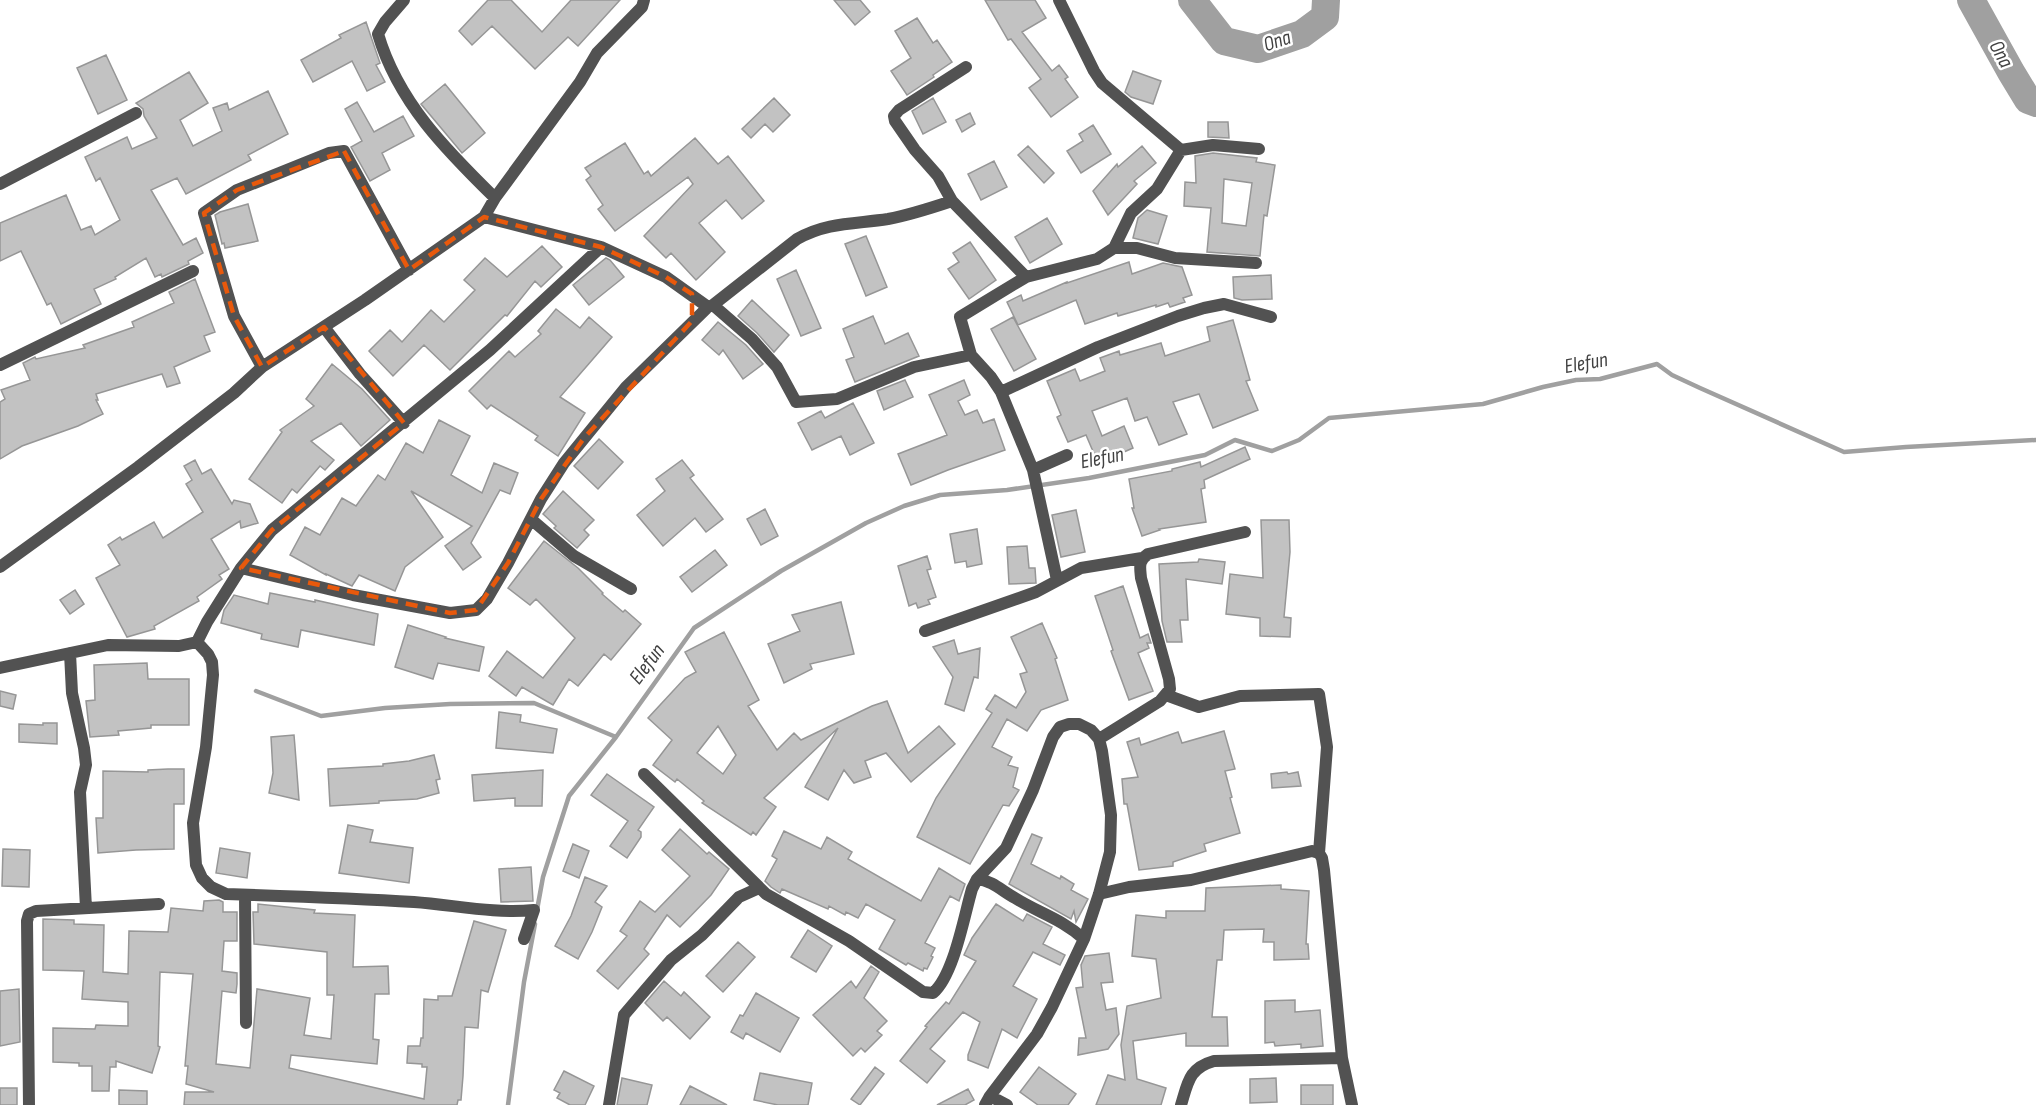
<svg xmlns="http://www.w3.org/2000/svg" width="2036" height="1105" viewBox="0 0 2036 1105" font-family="'Sofia Sans Condensed',sans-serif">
  <rect width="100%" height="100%" fill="#fff"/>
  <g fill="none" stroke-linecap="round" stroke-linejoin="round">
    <path stroke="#a0a0a0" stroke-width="4.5" d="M256,691L321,716L385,708L450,704L534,703L616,737
      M537,910L543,877L569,796L616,737L694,628L781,571L866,523L904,506L940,495L1007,490L1089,478L1205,455L1235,440L1272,451L1299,440L1329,418L1483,404L1543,387L1576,380L1600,379L1657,364L1672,375L1700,388L1844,452L1906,447L2036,440
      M508,1105L524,982L535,924"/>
    <path stroke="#a0a0a0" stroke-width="28" d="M1192,0L1224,41L1258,49L1302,34L1325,17L1326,0
      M1971,0L2011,72L2028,100L2036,103"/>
  </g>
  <path fill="#c2c2c2" stroke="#969696" stroke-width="1.5" fill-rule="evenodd" d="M488,0H511L542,32L571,0H620L578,46L568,37L535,69L492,26L472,45L459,31Z
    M834,0H860L870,12L855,25Z
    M985,0H1035L1046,18L1022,32L1052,71L1059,65L1068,77L1065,79L1078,97L1051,117L1029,88L1041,79L1011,39L1008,40Z
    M917,18L933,43L937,40L952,62L933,75L934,77L907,95L891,71L911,58L895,31Z
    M366,22L380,63L376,65L385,82L367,91L352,61L313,82L301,60L341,38L339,35Z
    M106,55L127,100L98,114L77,68Z
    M1133,71L1161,81L1153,104L1131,97L1125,92Z
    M189,72L208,103L180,120L193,146L222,131L213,108L227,103L229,110L268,91L288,134L248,155L251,160L186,194L177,178L151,190L183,245L196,238L203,253L188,261L189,264L162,277L161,274L155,277L146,258L115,277L116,279L94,289L101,304L61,324L51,303L47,305L21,251L0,261V223L66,195L81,230L91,226L95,235L120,220L100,178L96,181L85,157L127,137L132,149L157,138L144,116L143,109L136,103Z
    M445,84L485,133L462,153L421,104Z
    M774,98L790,115L773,132L765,124L751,138L742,129Z
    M933,98L946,122L923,134L912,111Z
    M357,102L374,132L403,116L414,136L382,153L390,170L370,181L351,147L362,141L345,109Z
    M970,113L975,124L962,132L956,120Z
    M1208,122H1228L1229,138L1208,137Z
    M1093,125L1111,154L1081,173L1067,151L1083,141L1079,134Z
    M695,138L718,164L728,156L764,201L742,219L726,200L699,223L725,252L696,280L671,253L666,258L644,236L693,184L688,177L615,231L598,209L603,205L586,180L591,176L585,168L625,143L644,174L648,171L651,176Z
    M1028,146L1054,173L1044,183L1018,155Z
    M1142,146L1156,163L1134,181L1137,184L1108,215L1093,191L1117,164L1118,167Z
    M1213,153L1257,158L1256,162L1275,165L1267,216L1264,215L1260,256L1207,252L1211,208L1184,206L1185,182L1196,183L1195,156ZM1224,179L1252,183L1246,226L1222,223Z
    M994,161L1007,187L981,200L968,174Z
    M248,204L258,241L225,248L224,243L222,244L215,215L220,212Z
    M1147,210L1167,216L1158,244L1133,238L1138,218Z
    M1047,218L1062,244L1030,263L1015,237Z
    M866,236L887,287L866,296L845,244Z
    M970,242L996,280L969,299L948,269L959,262L953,253Z
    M542,246L562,267L541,287L535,281L507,316L505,315L450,370L424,345L393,376L369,351L390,330L402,342L431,310L444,322L475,290L464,280L485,258L507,277Z
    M606,258L610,260L624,277L589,305L573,285Z
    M1129,262L1132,274L1163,263L1182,267L1192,295L1183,298L1185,302L1170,307L1168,303L1156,307V305L1118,316L1117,313L1085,324L1076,300L1018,325L1007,302L1021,295L1023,301L1067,282V283Z
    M796,270L821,328L801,336L777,279Z
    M1271,275L1272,299L1242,300L1234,298L1233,277Z
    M195,279L215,332L204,336L210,351L174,367L180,383L167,387L162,374L96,394L98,400H96L103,414L78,426L22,446L0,459V402L5,399L1,390L30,380L23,363L35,357L36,359L85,348L83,345L134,327L132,322L174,303L169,292Z
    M752,300L789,335L774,352L757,333L738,316Z
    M556,309L580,328L589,317L612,337L560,397L585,413L558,456L535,440L538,436L491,405L487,409L469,391L509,351L515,357L541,334L538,331Z
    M873,316L885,344L908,333L919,356L855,382L846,360L854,357L843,329Z
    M1013,317L1036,359L1014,371L991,329Z
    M1233,320L1250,380L1246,381L1258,410L1213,428L1199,394L1173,402L1187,434L1159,445L1147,417L1135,421L1127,398L1092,411L1102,436L1124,426L1133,448L1101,462L1098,455L1095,456L1086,435L1068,442L1057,417L1061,415L1047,381L1075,369L1080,381L1105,371L1100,358L1119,351L1120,355L1161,343L1165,356L1210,341L1207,327Z
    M718,322L746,345L763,364L743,379L723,350L719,355L702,340Z
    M332,364L362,389L390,420L361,446L341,423L311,441L334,460L325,470L320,466L297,493L292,489L282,503L249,479L282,432L280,430L314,406L306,399Z
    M905,380L913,397L884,410L877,391Z
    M964,380L970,395L958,401L965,415L977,410L983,423L994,419L1005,450L948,470L911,485L898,454L947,435L929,395Z
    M853,403L874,443L850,455L841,436L812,450L798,423L821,411L825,418Z
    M439,420L470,436L451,475L482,493L494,463L518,473L510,494L500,490L471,543L481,557L463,570L445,546L472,526L411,491L443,537L405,567L395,591L359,575L352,586L326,574V575L290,555L305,527L320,535L342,498L356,506L378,475L385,480L406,443L423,453Z
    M599,439L623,462L598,489L574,466Z
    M1245,447L1250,459L1204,480L1205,488L1201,489L1206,522L1159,529L1160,530L1142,536L1132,508H1134L1129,479L1172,471V469L1200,462L1201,467Z
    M195,460L202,474L211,469L232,504L234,500L250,504L258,523L241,528L240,521L211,539L229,569L219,575L222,579L197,597L199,601L154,626L155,629L127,637L96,578L120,565L108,545L120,537L122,540L154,522L163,538L203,512L186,484L192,480L184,466Z
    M682,460L694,475L690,478L723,519L706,532L695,518L663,546L637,515L665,491L656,479Z
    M563,491L594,520L584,530L589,535L577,548L554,528L556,526L543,514Z
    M765,509L778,536L761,545L747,519Z
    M1076,510L1085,552L1061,557L1052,515Z
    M1261,520H1289L1290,552L1284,617L1291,618L1290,637L1260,636V618L1226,614L1230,574L1263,578Z
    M977,529L982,564L967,567L966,561L955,563L950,534Z
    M544,541L578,568L603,593L602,594L623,612L625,610L641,624L611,660L604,654L578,686L569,679L553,705L522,687L516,696L489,676L507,651L543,678L575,638L536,599L530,605L508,588Z
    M1027,546L1029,568H1035L1036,583L1009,584L1007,547Z
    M715,550L727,565L692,592L680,577Z
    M927,556L931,569L927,570L936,597L928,600L930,604L918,608L916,603L909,606L898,566Z
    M1199,559L1225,562L1222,584L1186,579L1188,620H1180L1182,642H1167L1162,621L1159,564L1198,562Z
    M1123,586L1140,638L1148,634L1151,643H1147L1149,648L1138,653L1153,691L1129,700L1111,651L1113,650L1095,596Z
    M75,590L84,604L70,614L60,600Z
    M270,593L315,602V600L378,614L374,645L301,630L298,647L261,639L262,634L221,623L224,610L234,595L268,604Z
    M841,602L854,654L810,664L812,669L784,683L768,644L800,631L792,615Z
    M1042,623L1057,658L1055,659L1068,700L1041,710L1027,731L1007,719L992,747L1012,757L1008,765L1018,768L1013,787L1019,790L1009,806L1003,805L970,864L917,837L936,798L992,713L986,709L995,695L1016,708L1026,692L1020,674L1027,672L1011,637Z
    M408,625L446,637L445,638L484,647L479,671L438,663L433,679L395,667Z
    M724,632L759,700L748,706L777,750L794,733L801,740L872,706L887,701L908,753L939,726L955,744L911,782L886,753L865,761L871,777L854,783L844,770L828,800L805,787L838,728L764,798L776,807L756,835L753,832L751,835L702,803L704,801L677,779L675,782L653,765L672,740L648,718L685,678L696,672L685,652ZM718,726L736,755L723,774L697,753Z
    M954,640L958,654L980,648L978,678L974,677L964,711L945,704L953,677L933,647Z
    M147,663L148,679H189V725H151V728L118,731L119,735L90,737L86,701L95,700L94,665Z
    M0,691L16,695L13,709L0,706Z
    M499,712L521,715L520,722L557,729L553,753L496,748Z
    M43,723H57V744L19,742V724L43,725Z
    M1224,731L1235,769L1225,771L1232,797L1230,798L1240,833L1204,844L1206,851L1173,862V866L1139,870L1127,804H1124L1122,779L1138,777L1127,742L1139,738L1141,745L1178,732L1182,743Z
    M294,735L295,747L299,800L269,793L273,773L271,737Z
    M434,755L440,779L436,780L439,793L417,799L379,801V803L330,806L328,769L383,766V764L409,761Z
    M168,769H184V804H174V849L136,850L98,853L96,818H103V771L148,772V770Z
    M543,770L542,806H515V798L474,801L472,775Z
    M1287,772L1288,774L1298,772L1301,786L1272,788L1271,774Z
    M607,774L654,807L638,830L641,832V837L627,858L610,846L628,821L591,795Z
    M348,825L373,830L370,842L413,848L409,883L339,873Z
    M680,829L707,854L709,852L729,869L711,895L680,927L667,915L644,949L649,954L618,989L597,971L627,936L620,931L640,901L655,912L690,876L662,850Z
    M784,831L821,849L827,837L852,852L848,859L921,901L939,868L965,884L959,901L950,896L925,943L935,948L931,956L933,957L927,969L924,968L923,971L908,963L906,965L879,949L895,920L866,904L858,918L846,912L845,915L829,906L828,909L782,889L780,893L771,887L765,881L777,859L772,856Z
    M1032,834L1042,838L1031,864L1060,879L1061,876L1074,884L1071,890L1088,899L1076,922L1074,911L1071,919L1009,884Z
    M573,844L589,851L579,878L563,871Z
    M220,848L250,853L247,878L216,873Z
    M3,849L30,850L29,887L2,886Z
    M531,867L533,901L501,902L499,869Z
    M585,877L607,886L595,902L602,907L592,932L578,959L555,946L571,916Z
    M1281,885V889L1309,891L1306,944H1308L1309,959L1274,960V942H1263L1264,929L1224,930L1222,960H1217L1212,1017H1227L1228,1046H1186V1033L1133,1041L1137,1079L1166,1088L1161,1105H1096L1108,1075L1125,1080L1121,1045L1127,1006L1161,998L1156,959L1132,956L1136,915L1166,918V911H1205L1206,888Z
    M219,900L223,902V912H237V941H224L222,971L237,973V984L236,993L222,991L216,1064L250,1068L257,989L310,998L304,1035L331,1039L334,995H327V952L254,944L253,912H258V904L315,910L314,913L355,915L353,967L388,966L389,994H375L373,1039L379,1040L377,1064L291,1055L289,1068L424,1099L427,1067H422V1064L407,1063L408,1046H420L421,1038H423L424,999L438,1000V996H452L474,921L506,930L488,992L481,990L478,1028L465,1027L463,1076L461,1100H458L457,1105H184L185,1092H214L186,1084L188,1066H185L193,974L160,972L158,1046L160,1047L152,1073L116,1061V1067H110L109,1091H92V1066H79V1063L53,1062V1028L95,1029L96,1025L128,1026V1002L82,999L84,971L43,970V919L74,920V924L104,925L103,972L128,974L129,931L168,932L171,908L203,911L204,901Z
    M996,904L1023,921L1027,914L1052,927L1043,944L1065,955L1060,965L1033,952L1013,986L1037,999L1017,1038L1002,1029L988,1068L968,1060V1055L980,1022L963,1012L930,1049L945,1061L927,1083L900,1061L927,1027L925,1026L946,1002L949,1004L976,961L964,955L972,938Z
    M808,930L832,946L816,972L791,957Z
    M738,942L755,957L723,992L706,976Z
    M1109,953L1113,982L1101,983L1106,1010L1116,1008L1119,1034L1108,1049L1078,1055L1079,1038H1086L1076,988L1083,987L1081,965L1085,956Z
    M871,966L879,972L864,998L887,1021L877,1031L882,1035L865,1052L861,1048L853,1056L813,1015L851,981L856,988Z
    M664,981L681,996L684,992L710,1017L690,1039L667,1017L663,1021L645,1003Z
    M19,989L20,1042L0,1046V991Z
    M756,993L799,1018L780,1052L746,1033L743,1039L731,1032L740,1015L743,1016Z
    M1295,1000V1012L1320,1010L1323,1046L1301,1048V1044L1275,1046L1274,1042L1265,1043V1001Z
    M875,1067L884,1074L860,1105L851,1099Z
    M1039,1067L1076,1094L1068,1105H1038L1020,1092Z
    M564,1071L594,1086L585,1105H570L557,1098L560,1093L554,1090Z
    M760,1073L812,1083L808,1105H778L754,1100Z
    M622,1078L652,1085L647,1105H617Z
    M1276,1078L1277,1102L1250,1103V1079Z
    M1301,1085H1333V1105H1301Z
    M690,1086L727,1105H680Z
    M0,1088H17V1105H0Z
    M968,1089L974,1100L965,1105H937Z
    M119,1090L147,1091V1105H119Z"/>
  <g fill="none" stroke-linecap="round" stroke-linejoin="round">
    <path stroke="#525252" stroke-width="12" d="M404,0L385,22L378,34C398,102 446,150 495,198
      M1059,0L1094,71L1102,83L1181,150L1157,189L1131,213L1114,248L1097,259L1026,277L960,317L971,355L991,377L1001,392L1033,470L1067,455
      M966,67L899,110L894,116L895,121L915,150L938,176L952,201L1026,277
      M1181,150L1213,145L1259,149
      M0,184L136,113
      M484,217L601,247L666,277L708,307
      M1114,248H1137L1175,258L1256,263
      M713,305L752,339L777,367L796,402L837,399L914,367L971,355
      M324,327L360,374L404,423
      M0,365L193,271
      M262,367L234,316L204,213L237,190L329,153L344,151L409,270
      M1001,392L1098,347L1178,316L1204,308L1224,304L1271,317
      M1033,470L1057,580
      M532,520L574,556L631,589
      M0,567L138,467L234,393L262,367L365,300L484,217L495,198L580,82L597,53L642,7L644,0
      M241,568L353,595L450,613L476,610L487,599L508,563L541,499L564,463L626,387L708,307L713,305L797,239C827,222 855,224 888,219C910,215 931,208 952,201
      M925,631L1036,592L1081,568L1142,558
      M197,642L208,654L212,662L213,675L206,747L193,823L196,865L202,878L211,887L226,894C289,896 352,898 414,902C455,905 493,914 534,910L524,939
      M70,653L72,693L84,748L86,765L80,792L86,908
      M0,668L108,645L179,646L197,642L207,622L241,568L272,530L490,350L601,247
      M1166,695L1199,707L1240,696L1319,694L1327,747L1319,853
      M1099,739L1160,701L1170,689L1169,679L1141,578C1140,567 1138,561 1148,554L1245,532
      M644,774L766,894L849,941L923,992L933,993C954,975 964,916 972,889L977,879L1006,848L1033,790L1053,737L1060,727L1069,724H1079L1091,730L1099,739L1102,751L1111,815L1110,852L1099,894L1084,939L1052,1007L1037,1034L990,1096L985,1105
      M977,879C993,881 1002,891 1015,898C1039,913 1062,919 1084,939
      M1099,894L1129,887L1191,880L1312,851L1319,853L1322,858L1324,870L1342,1058L1352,1105
      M245,895L246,1023
      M990,1096L1007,1105
      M29,1105L27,921L29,914L36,911L159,904
      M609,1105L624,1015L671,960L702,935L739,897L759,888
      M1181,1105C1188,1082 1189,1068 1214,1061L1342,1058"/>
  </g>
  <path fill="none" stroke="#e8590c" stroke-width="4.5" stroke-dasharray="12 8" stroke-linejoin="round" d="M344,151L409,270L484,217L601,247L666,277L692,294V321L584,438L541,499L508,563L476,610L450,613L241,568L272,530L404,423L324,327L262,367L234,316L204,213L237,190Z"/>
  <g text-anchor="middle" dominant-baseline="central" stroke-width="5" stroke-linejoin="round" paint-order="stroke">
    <g font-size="21" font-style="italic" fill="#414141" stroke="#fff">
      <text transform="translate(1277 41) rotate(-18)">Ona</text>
      <text transform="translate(2001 54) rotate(61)">Ona</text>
      <text transform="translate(1586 363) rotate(-10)">Elefun</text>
      <text transform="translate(1102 458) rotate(-11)">Elefun</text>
      <text transform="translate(647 664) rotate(-53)">Elefun</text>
    </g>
  </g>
</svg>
